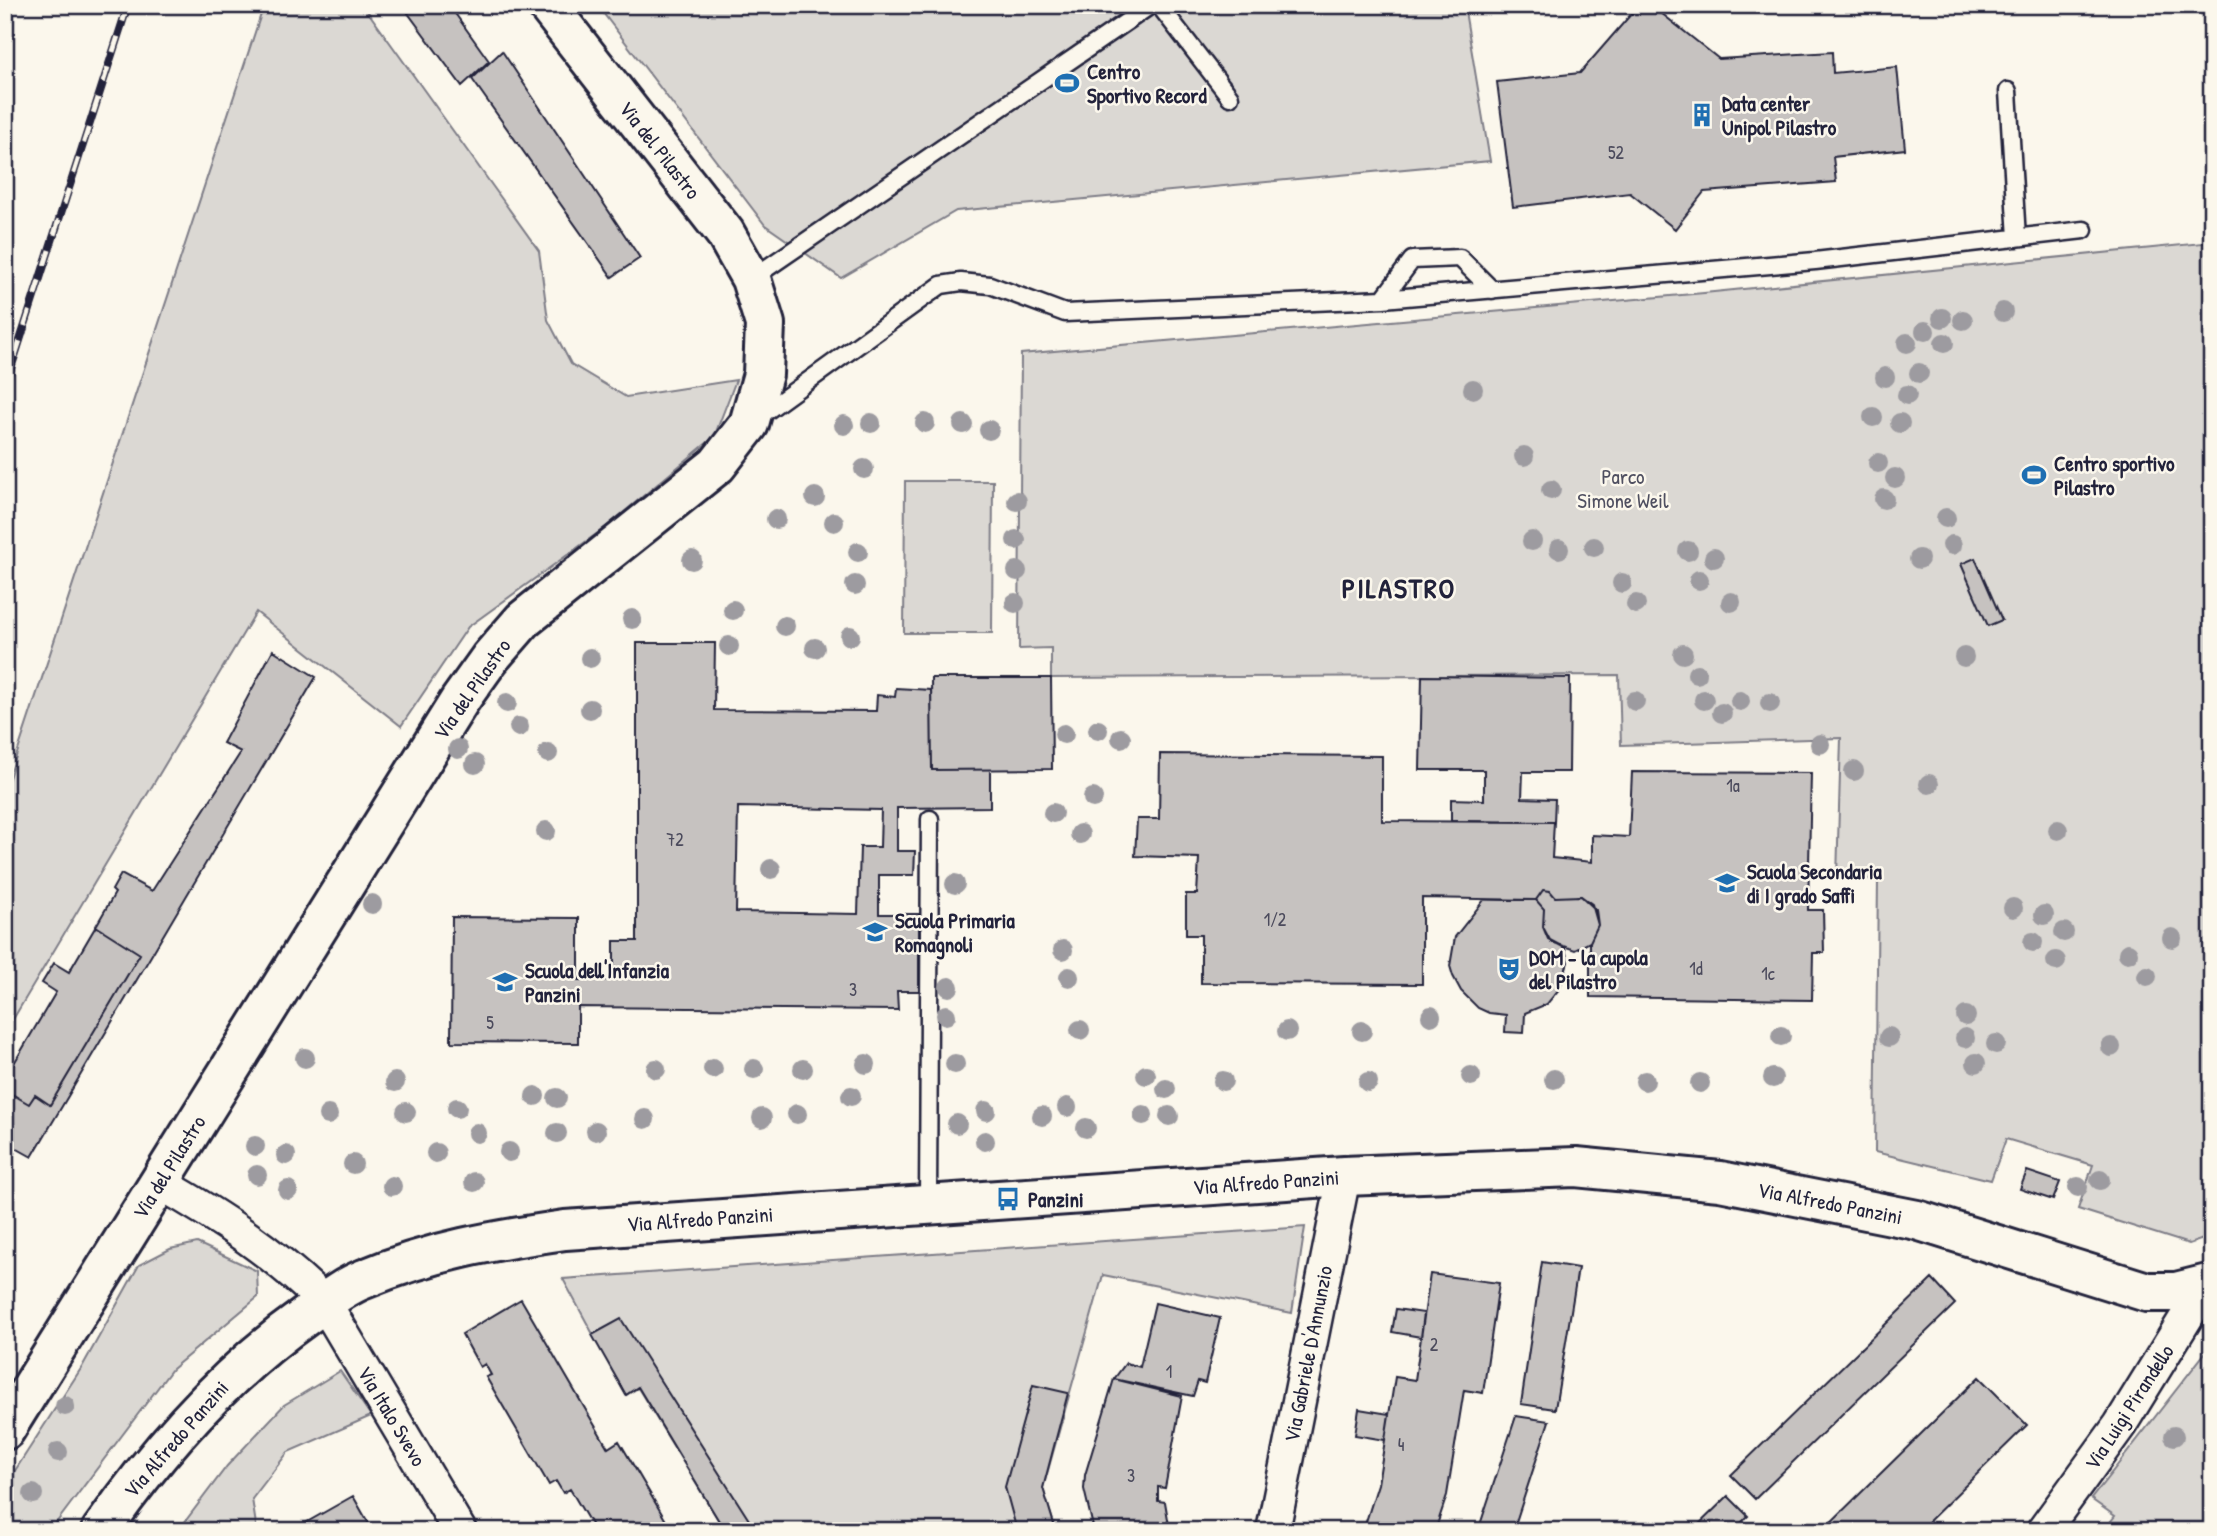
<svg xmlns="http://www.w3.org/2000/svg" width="2217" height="1536" viewBox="0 0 2217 1536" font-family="'Patrick Hand',sans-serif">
  <rect width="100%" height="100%" fill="#fbf7ec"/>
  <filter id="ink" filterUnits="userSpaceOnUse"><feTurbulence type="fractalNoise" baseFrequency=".0143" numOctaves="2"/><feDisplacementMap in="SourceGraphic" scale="14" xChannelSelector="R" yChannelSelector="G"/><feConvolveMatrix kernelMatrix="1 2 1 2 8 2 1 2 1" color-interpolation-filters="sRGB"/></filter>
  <g filter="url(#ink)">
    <path fill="#dbd8d3" stroke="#7e7d87" stroke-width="2" d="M264,5H363L539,251L548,320L571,364L626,397L736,380L714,437L606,527L468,627L401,726L256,612L12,1021L5,1017V790Z
      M597,5H1464L1490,161L956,211L841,278L765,225Z
      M2212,242V1236L2189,1244L2078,1209L2093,1165L2006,1139L1991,1180L1875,1152L1878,879L1837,878L1841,738L1621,745L1619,675L1051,678V648L1019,649L1021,354L1704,293Z
      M905,481H993L992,633H904Z
      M1305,1227L1292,1313L1103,1275L1043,1488L1056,1531H725L638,1388L626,1395L563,1279Z
      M197,1243L257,1271L258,1297L172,1369L50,1531H5V1486L82,1367L139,1265L170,1249Z
      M2212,1344V1531H2103L2115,1516L2091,1499Z
      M340,1371L371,1416L288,1452L252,1499L257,1531H178L227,1466L284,1405Z"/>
    <path fill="#c6c2c0" stroke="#22223b" stroke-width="2" fill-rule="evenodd" d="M402,5H449L489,61L462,86Z
      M1639,5H1651L1719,59L1832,52L1833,73L1897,67L1905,149L1833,157L1836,182L1704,192L1675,229L1630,193L1513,207L1497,82L1580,73Z
      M502,51L640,258L612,277L472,79Z
      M1975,558L2002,620L1988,626L1961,564Z
      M637,643H715L714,710L876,711L877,695L895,697L896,688L931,690L932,770H990V807L897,808V851H915L914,875H879V914H919V991H897L898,1010L578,1007V1043L451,1042L452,917L579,918V980H614V941H637ZM738,807L881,810L880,847H860L858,914L736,912Z
      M273,650L316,677L32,1157L5,1142V1090L29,1104L35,1095L50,1105L140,954L96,926L115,893L112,890L121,874L152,891L241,752L223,743Z
      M1422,676L1570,678L1569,772H1523L1522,798L1555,799L1554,822L1451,821V799L1484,800V770H1420Z
      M931,678H1051L1052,769L932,770Z
      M1160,754L1382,756V821L1554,822L1552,858L1592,862V835L1629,837L1632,772L1811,773L1808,910H1823L1824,953H1813L1812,1000L1590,997V942L1598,925L1596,910L1581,896L1555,897L1550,891L1543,890L1536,900L1422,898V984L1201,983V935H1186V894H1197L1199,858L1135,856L1137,819H1159Z
      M1543,890L1550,891L1555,897L1581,896L1592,904L1598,925L1590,942L1575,950L1551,942L1543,927L1544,909L1536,900Z
      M1484,900H1536L1544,909L1543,927L1548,939L1565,948L1568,962L1560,988L1547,1004L1525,1013L1524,1033L1505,1032L1506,1015L1489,1013L1478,1008L1461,991L1453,976L1450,966L1455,937Z
      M96,926L140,954L50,1105L35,1095L29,1104L5,1090V1067L10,1070L56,992L42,983L54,963L69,972Z
      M2027,1171L2060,1182L2053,1200L2020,1189Z
      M1542,1262L1578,1268L1555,1409L1521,1404Z
      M1430,1274L1499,1283L1483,1393L1464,1390L1447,1495L1435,1531H1363L1378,1484L1395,1377L1415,1380Z
      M1932,1279L1955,1304L1755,1499L1731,1475Z
      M521,1299L608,1448L619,1441L672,1531H595L570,1489L563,1493L556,1481L549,1485L486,1377L491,1375L485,1364L480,1367L462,1334Z
      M1155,1303L1220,1318L1205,1383L1198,1381L1193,1396L1114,1379L1126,1363L1140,1367Z
      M1396,1309L1424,1313L1421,1337L1392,1332Z
      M621,1319L756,1531H725L638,1387L626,1395L592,1335Z
      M1979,1377L2027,1425L1919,1531H1822Z
      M1114,1379L1182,1396L1165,1488L1158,1487V1501L1165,1502L1170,1531H1094L1084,1489L1085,1475Z
      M1033,1385L1068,1393L1043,1488L1056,1531H1017L1005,1487Z
      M1359,1409L1389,1414L1385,1440L1355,1435Z
      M1516,1416L1549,1421L1513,1531H1478Z
      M353,1496L373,1531L293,1530Z
      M1728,1496L1748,1516L1733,1531H1692Z"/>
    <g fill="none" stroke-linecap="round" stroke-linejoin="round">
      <g stroke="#22223b" stroke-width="21">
        <path id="service" d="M1159,5L1230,97
          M2008,91L2017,238
          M751,279L1151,5
          M1383,299L1412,260L1460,258L1492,290
          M757,418L941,285L961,282L990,285L1065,313L1383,299L1815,261L2084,230
          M928,1204L930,819"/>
      </g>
      <g stroke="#22223b" stroke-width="37">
        <path id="minor" d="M160,1183C220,1217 275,1253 324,1302L460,1531
          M1273,1531L1344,1176
          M2043,1531L2120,1425L2205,1287"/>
      </g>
      <g stroke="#22223b" stroke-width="44">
        <path id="tertiary" d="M5,1430L460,700L490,658L523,620L717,465L749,424L763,374L765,324L751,279L725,233L547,5
          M101,1531C158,1449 224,1374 306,1316C324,1303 343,1287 364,1279C431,1251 495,1240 565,1230L1344,1176L1576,1167L1720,1181L1917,1220L2147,1292H2176L2212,1283"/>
      </g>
      <use href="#service" stroke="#fbf7ec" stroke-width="16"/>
      <use href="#minor" stroke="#fbf7ec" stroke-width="32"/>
      <use href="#tertiary" stroke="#fbf7ec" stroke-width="38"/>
      <g stroke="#22223b" stroke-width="8">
        <path id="rail" d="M5,387L128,5"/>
      </g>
      <use href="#rail" stroke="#fbf7ec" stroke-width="5" stroke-dasharray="16" stroke-linecap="butt"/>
    </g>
    <g fill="#9d9ba0">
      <circle cx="2003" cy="312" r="10"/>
      <circle cx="1942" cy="318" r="10"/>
      <circle cx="1963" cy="320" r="10"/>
      <circle cx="1925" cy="331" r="10"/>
      <circle cx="1907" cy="343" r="10"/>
      <circle cx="1944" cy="343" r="10"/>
      <circle cx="1919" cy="373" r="10"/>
      <circle cx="1885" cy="377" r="10"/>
      <circle cx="1473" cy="389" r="10"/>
      <circle cx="1907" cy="395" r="10"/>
      <circle cx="1873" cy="417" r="10"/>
      <circle cx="871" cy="423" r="10"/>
      <circle cx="925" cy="423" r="10"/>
      <circle cx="1900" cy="423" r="10"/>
      <circle cx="963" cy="424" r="10"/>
      <circle cx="844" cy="425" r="10"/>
      <circle cx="989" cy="430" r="10"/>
      <circle cx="1524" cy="456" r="10"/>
      <circle cx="1878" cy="463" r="10"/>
      <circle cx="864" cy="469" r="10"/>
      <circle cx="1895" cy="478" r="10"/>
      <circle cx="1551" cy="490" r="10"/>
      <circle cx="815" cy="497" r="10"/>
      <circle cx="1884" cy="499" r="10"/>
      <circle cx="1017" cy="501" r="10"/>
      <circle cx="1946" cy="518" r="10"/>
      <circle cx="776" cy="519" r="10"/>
      <circle cx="834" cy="522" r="10"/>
      <circle cx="1016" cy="540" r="10"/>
      <circle cx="1532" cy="541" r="10"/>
      <circle cx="1952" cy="545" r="10"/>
      <circle cx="1594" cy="547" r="10"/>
      <circle cx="1559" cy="549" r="10"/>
      <circle cx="1688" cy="551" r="10"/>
      <circle cx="858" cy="552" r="10"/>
      <circle cx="1714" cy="558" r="10"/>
      <circle cx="1919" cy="559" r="10"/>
      <circle cx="692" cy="560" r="10"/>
      <circle cx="1017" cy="571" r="10"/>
      <circle cx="1699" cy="580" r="10"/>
      <circle cx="1622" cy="583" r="10"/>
      <circle cx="855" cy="585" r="10"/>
      <circle cx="1731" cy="602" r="10"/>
      <circle cx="1015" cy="603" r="10"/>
      <circle cx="1636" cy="604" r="10"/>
      <circle cx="733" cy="610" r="10"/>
      <circle cx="632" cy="619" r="10"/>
      <circle cx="785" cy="626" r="10"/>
      <circle cx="850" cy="636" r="10"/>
      <circle cx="729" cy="646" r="10"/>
      <circle cx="815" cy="648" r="10"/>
      <circle cx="1683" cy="654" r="10"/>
      <circle cx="1964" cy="657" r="10"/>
      <circle cx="590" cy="658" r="10"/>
      <circle cx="1697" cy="674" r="10"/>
      <circle cx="1704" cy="700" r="10"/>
      <circle cx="1635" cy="701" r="10"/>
      <circle cx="1740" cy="701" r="10"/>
      <circle cx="507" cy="703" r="10"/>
      <circle cx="1770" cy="703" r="10"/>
      <circle cx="590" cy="709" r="10"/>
      <circle cx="1722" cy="713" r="10"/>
      <circle cx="519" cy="727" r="10"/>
      <circle cx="1098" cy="730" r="10"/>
      <circle cx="1064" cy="734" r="10"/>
      <circle cx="1121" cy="738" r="10"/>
      <circle cx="1820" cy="744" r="10"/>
      <circle cx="458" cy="749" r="10"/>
      <circle cx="548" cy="753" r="10"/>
      <circle cx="475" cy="764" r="10"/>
      <circle cx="1854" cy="771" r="10"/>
      <circle cx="1929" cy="784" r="10"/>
      <circle cx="1093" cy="798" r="10"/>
      <circle cx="1053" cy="813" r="10"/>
      <circle cx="2058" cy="830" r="10"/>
      <circle cx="546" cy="831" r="10"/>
      <circle cx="1080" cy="834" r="10"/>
      <circle cx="771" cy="869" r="10"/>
      <circle cx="955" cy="884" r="10"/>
      <circle cx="372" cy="904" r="10"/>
      <circle cx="2013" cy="908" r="10"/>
      <circle cx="2044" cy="915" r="10"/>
      <circle cx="2064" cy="932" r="10"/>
      <circle cx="2172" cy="938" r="10"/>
      <circle cx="2033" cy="942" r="10"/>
      <circle cx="1063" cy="950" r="10"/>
      <circle cx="2128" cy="953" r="10"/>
      <circle cx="2056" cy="961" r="10"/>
      <circle cx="2147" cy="976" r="10"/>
      <circle cx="1069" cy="977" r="10"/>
      <circle cx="949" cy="987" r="10"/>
      <circle cx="946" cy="1015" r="10"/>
      <circle cx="1431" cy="1016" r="10"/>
      <circle cx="1966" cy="1016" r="10"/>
      <circle cx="1080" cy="1030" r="10"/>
      <circle cx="1287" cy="1031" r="10"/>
      <circle cx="1362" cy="1031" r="10"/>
      <circle cx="1781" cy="1036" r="10"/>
      <circle cx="1889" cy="1037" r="10"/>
      <circle cx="1965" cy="1038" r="10"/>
      <circle cx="1996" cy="1044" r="10"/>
      <circle cx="2111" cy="1047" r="10"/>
      <circle cx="305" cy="1058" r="10"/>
      <circle cx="1976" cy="1063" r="10"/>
      <circle cx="866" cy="1064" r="10"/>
      <circle cx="955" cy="1064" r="10"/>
      <circle cx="656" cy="1069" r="10"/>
      <circle cx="713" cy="1069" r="10"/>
      <circle cx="754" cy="1069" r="10"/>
      <circle cx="803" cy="1069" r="10"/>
      <circle cx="1146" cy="1075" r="10"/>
      <circle cx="1471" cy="1076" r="10"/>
      <circle cx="1773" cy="1078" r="10"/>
      <circle cx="1554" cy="1079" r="10"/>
      <circle cx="1223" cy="1081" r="10"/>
      <circle cx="1645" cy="1081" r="10"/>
      <circle cx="395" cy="1082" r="10"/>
      <circle cx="1368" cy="1082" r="10"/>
      <circle cx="1700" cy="1083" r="10"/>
      <circle cx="1166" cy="1089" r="10"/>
      <circle cx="535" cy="1096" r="10"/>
      <circle cx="851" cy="1096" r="10"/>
      <circle cx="557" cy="1098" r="10"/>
      <circle cx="1067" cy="1107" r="10"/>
      <circle cx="457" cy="1108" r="10"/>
      <circle cx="986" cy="1111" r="10"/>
      <circle cx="406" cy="1112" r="10"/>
      <circle cx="797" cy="1114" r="10"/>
      <circle cx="328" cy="1115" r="10"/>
      <circle cx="1143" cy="1115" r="10"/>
      <circle cx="1042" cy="1116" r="10"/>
      <circle cx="1169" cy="1116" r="10"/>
      <circle cx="762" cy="1118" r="10"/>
      <circle cx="645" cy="1119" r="10"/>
      <circle cx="957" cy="1124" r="10"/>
      <circle cx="1086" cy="1128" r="10"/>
      <circle cx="596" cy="1131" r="10"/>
      <circle cx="477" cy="1133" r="10"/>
      <circle cx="557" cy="1133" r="10"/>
      <circle cx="985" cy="1141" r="10"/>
      <circle cx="255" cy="1146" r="10"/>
      <circle cx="509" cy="1152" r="10"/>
      <circle cx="436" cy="1153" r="10"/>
      <circle cx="286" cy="1155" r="10"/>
      <circle cx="353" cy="1164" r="10"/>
      <circle cx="257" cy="1175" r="10"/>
      <circle cx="2100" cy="1180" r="10"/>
      <circle cx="474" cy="1182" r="10"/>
      <circle cx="392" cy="1186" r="10"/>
      <circle cx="2078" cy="1187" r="10"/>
      <circle cx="288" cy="1190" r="10"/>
      <circle cx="65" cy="1406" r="10"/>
      <circle cx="2174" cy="1436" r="10"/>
      <circle cx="58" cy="1452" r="10"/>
      <circle cx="33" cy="1494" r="10"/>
    </g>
  </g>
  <defs>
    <g id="stadium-bare" transform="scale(1.89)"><path d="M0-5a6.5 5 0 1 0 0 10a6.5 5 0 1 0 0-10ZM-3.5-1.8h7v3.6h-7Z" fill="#1f6fb2" stroke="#fbf7ec" stroke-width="2.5" paint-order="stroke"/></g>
    <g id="building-bare" transform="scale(1.89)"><path d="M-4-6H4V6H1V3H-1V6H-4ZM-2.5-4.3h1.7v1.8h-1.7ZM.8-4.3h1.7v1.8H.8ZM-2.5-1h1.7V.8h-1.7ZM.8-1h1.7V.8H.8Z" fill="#1f6fb2" stroke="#fbf7ec" stroke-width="2.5" paint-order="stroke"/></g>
    <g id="school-bare" transform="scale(1.89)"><path d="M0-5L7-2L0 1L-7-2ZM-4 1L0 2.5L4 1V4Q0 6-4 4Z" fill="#1f6fb2" stroke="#fbf7ec" stroke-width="2.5" paint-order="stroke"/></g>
    <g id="theatre-bare" transform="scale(1.89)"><path d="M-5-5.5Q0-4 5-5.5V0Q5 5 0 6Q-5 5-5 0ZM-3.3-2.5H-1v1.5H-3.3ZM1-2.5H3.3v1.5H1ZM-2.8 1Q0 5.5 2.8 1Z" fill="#1f6fb2" stroke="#fbf7ec" stroke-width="2.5" paint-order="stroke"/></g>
    <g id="bus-bare" transform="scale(1.89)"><path d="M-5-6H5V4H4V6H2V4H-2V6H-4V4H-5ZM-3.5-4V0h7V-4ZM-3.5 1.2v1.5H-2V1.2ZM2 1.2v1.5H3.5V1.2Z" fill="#1f6fb2" stroke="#fbf7ec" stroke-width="2.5" paint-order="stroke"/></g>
  </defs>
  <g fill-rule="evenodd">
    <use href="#stadium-bare" x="1067" y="83"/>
    <use href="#building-bare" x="1702" y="115"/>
    <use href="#stadium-bare" x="2034" y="475"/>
    <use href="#school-bare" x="1727" y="883"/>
    <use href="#school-bare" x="875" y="932"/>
    <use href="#theatre-bare" x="1509" y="969"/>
    <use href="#school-bare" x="505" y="982"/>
    <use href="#bus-bare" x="1008" y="1199"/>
  </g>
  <g text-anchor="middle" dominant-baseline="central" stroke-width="5" stroke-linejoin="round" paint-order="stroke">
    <g font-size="18" fill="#4b4a5c">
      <text x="1616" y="152">52</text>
      <text x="1733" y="785">1a</text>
      <text x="675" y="839">72</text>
      <text x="1275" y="919">1/2</text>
      <text x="1696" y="968">1d</text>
      <text x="1768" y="973">1c</text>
      <text x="853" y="989">3</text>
      <text x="490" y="1022">5</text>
      <text x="1434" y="1344">2</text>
      <text x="1169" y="1371">1</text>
      <text x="1401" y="1444">4</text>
      <text x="1131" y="1475">3</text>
    </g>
    <g font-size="21" font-weight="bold" fill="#22223b" stroke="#fbf7ec" text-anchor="start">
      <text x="1087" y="71">Centro<tspan x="1087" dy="24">Sportivo Record</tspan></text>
      <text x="1722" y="103">Data center<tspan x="1722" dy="24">Unipol Pilastro</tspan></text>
      <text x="2054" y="463">Centro sportivo<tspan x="2054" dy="24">Pilastro</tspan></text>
      <text x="1747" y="871">Scuola Secondaria<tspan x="1747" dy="24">di I grado Saffi</tspan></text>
      <text x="895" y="920">Scuola Primaria<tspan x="895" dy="24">Romagnoli</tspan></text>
      <text x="1529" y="957">DOM - la cupola<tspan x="1529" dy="24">del Pilastro</tspan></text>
      <text x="525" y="970">Scuola dell'Infanzia<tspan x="525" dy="24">Panzini</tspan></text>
      <text x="1028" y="1199">Panzini</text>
    </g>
    <g font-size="21" fill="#22223b" stroke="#fbf7ec">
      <text transform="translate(660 150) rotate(52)">Via del Pilastro</text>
      <text transform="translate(472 689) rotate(-55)">Via del Pilastro</text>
      <text transform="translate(169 1167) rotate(-58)">Via del Pilastro</text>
      <text transform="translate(1266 1182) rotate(-4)">Via Alfredo Panzini</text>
      <text transform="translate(1830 1203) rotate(11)">Via Alfredo Panzini</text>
      <text transform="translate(700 1219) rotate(-4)">Via Alfredo Panzini</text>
      <text transform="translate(1308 1354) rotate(-79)">Via Gabriele D'Annunzio</text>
      <text transform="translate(2129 1407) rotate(-57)">Via Luigi Pirandello</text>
      <text transform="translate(392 1416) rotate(59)">Via Italo Svevo</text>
      <text transform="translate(176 1439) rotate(-49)">Via Alfredo Panzini</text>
    </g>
    <g font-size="21" fill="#505061" stroke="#fbf7ec">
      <text x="1623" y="476">Parco<tspan x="1623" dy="24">Simone Weil</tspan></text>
    </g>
    <g font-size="28" font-weight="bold" letter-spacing="2" fill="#22223b" stroke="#fbf7ec">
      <text x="1399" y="588">PILASTRO</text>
    </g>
  </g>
  <rect width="2217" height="1536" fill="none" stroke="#fbf7ec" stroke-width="28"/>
  <rect x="14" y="14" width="2189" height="1508" fill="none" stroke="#22223b" stroke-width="2.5" filter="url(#ink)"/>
</svg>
